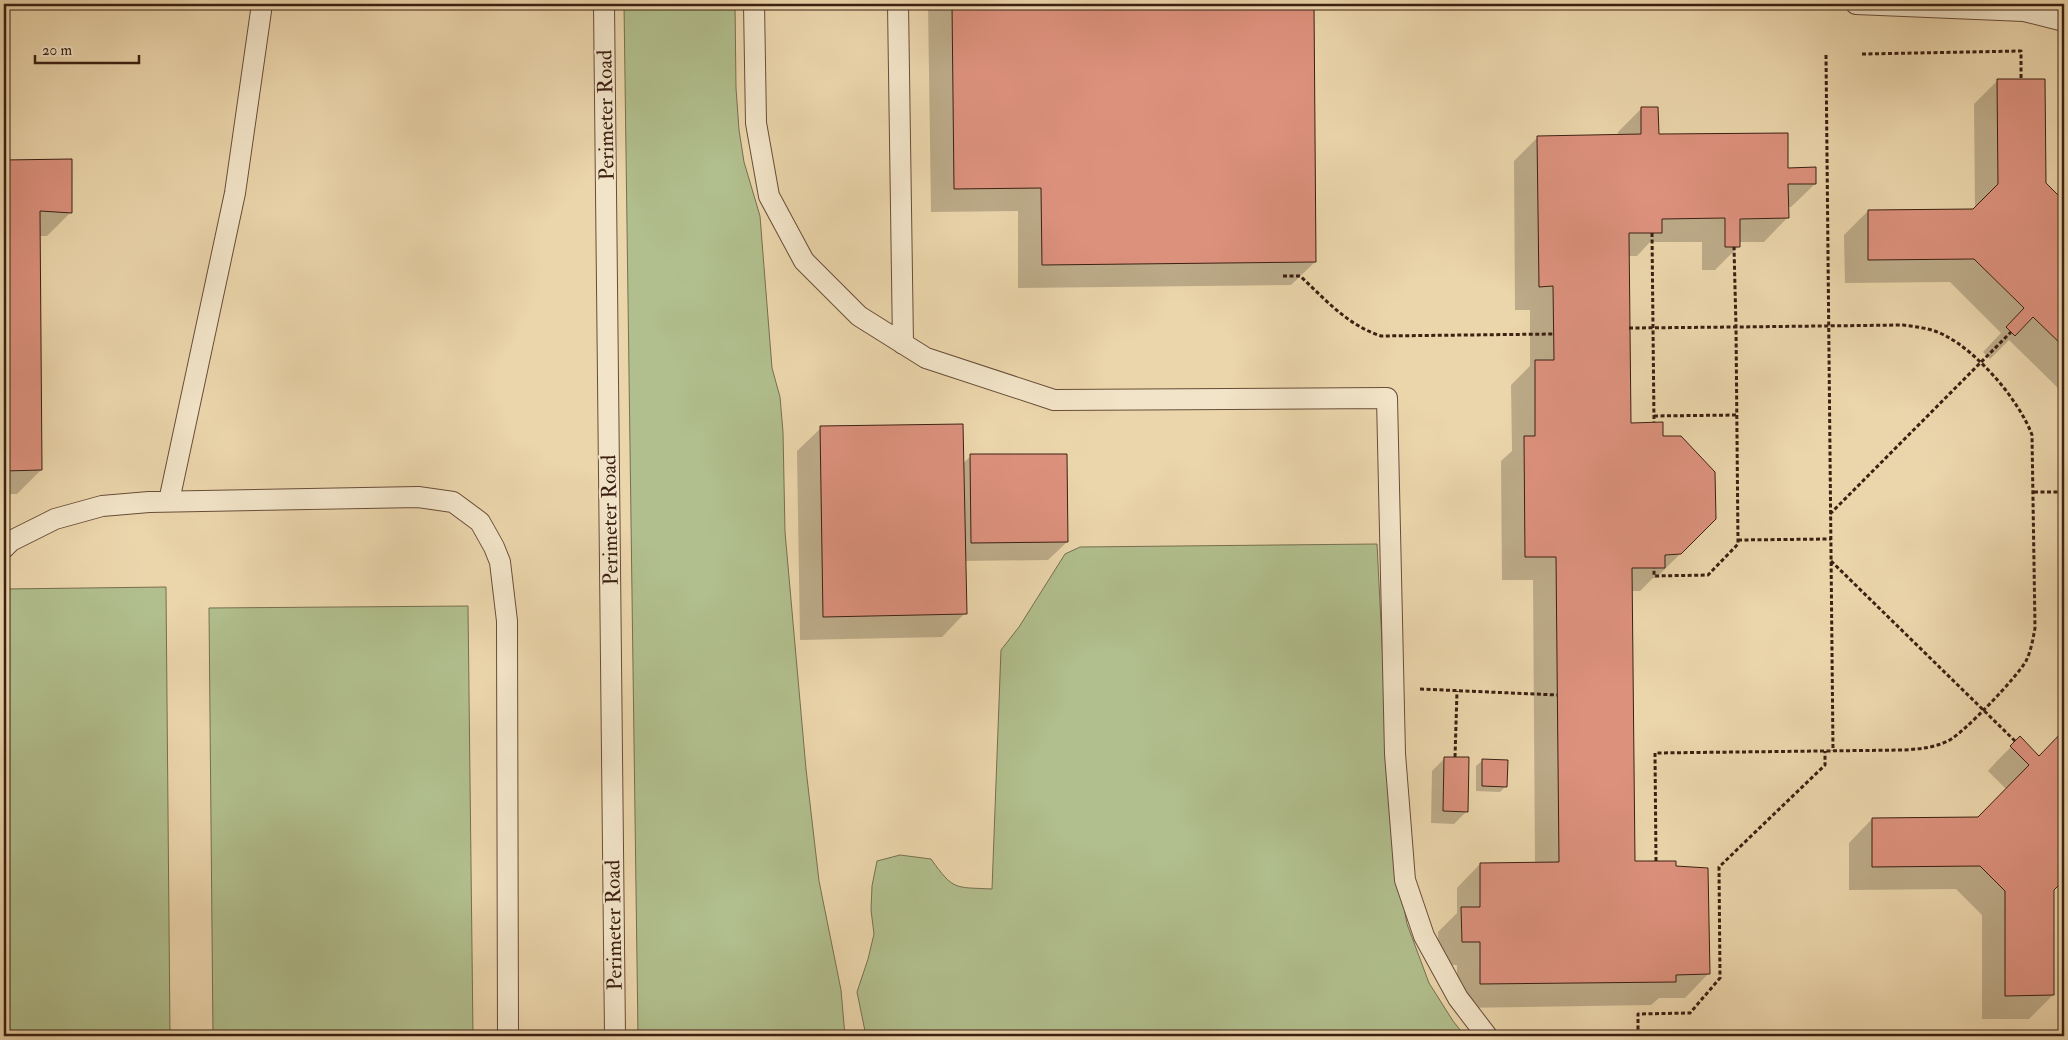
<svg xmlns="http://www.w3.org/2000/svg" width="2068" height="1040" viewBox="0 0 2068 1040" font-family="'IM FELL Double Pica',serif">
  <rect width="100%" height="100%" fill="#ebd5ab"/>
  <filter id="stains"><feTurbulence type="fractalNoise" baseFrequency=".004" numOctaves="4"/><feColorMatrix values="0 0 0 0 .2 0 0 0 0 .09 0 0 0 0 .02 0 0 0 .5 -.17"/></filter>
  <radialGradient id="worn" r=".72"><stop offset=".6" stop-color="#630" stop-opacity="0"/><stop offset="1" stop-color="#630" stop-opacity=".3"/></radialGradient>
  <path fill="#b1be8d" stroke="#766f50" d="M624,4H735L736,88L739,130L744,162L760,216L772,368L780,397L783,432L785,532L806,769L819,881L841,990L845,1036H638Z
    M1377,544L1392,842L1407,924L1429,983L1453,1021L1465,1036H866L857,992L868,959L874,934L871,910L872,886L877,861L900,855L931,859C954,891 954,887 992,889L1001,650L1019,627L1065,554L1080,547Z
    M166,587L170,1036H4V589Z
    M468,606L473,1036H213L209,608Z"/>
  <path fill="#0003" d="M928,4H1313L1315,262L1291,285L1018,288V211L931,212Z
    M1998,80L2045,184L2064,203V496H2063L2061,391L2009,340L1990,359L1983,352L2001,333L1950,282L1845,283L1844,235L1868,211L1975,209L1974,104Z
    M1641,109L1658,135L1787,169L1815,184L1791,207H1787V218L1764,242H1739V246L1715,270H1702V242H1650L1637,256H1628L1629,424L1662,437L1715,519L1656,578H1653L1640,591H1631L1634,863L1708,974L1685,998H1659L1651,1005L1457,1008V965H1439L1438,932L1457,913V888L1480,864H1535L1533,580H1502L1501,461L1512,451L1511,385L1530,366V310H1515L1514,161L1538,137L1618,136V132Z
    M71,160V212L47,236H39L41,470L17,494H4V161Z
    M821,428L962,464L971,456L1067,542L1048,560L964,561L965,613L942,637L800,640L797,451Z
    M2064,623V683L2063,624Z
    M2064,731V878L2053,890V995L2029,1019H1982V915L1956,889L1849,890V843L1872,819L1978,818L2006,789L1988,771L1996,762L2020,738L2039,757Z
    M1445,758L1467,811L1454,824L1431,823L1432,771Z
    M1483,760L1506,786L1500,792L1476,791V766Z"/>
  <path fill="#dc917d" stroke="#3c2012" d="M952,4H1314L1316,262L1042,265L1041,188L954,189Z
    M1997,79H2045L2046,183L2064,201V347L2033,317L2015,336L2006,327L2024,308L1974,259L1868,260V210L1973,209L1998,184Z
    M1641,107H1658L1659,134L1788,133V168L1816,167V184H1788L1789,218L1740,219V247H1725V218L1662,219V233H1629L1631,423L1663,422V436H1681L1715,472L1716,519L1681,554L1665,555V568H1632L1635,861H1676V866L1708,868L1710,974L1676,975V982L1480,984V942H1462L1461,907H1480V863L1559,862L1556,557H1525L1524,436H1535V360H1554L1553,286L1539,287L1537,136L1641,134Z
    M72,159V213L40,211L42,470L4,471V160Z
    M963,424L967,614L823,617L820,426Z
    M970,454H1067L1068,542L971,543Z
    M2064,730V880L2054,890V995L2005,996V891L1980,866L1872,867V818L1978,817L2029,765L2010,746L2020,736L2039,756Z
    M1444,757H1469L1468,812L1443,811Z
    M1482,759L1508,760L1507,787L1482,786Z"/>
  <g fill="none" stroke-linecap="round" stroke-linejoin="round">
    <g stroke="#684d38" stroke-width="22">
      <path id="lane" d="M604,4L615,1036
        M754,4L756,123L769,196L804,261L859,316L926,358L1054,400L1387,398L1395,754L1405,880L1424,936L1458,998L1487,1036
        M898,4L903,344
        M1856,4L2024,11L2064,21
        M169,501L235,193L262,4
        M4,548L11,541L55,519L102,506L149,502L418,497L453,502L480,522L494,547L500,562L507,621L508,1036"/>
    </g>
    <path stroke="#3c2012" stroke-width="3" stroke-dasharray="4 2.5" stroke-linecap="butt" d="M1862,54L2021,51V79
      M1826,55L1833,751
      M1652,233L1654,422
      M1283,276H1300C1325,299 1347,325 1381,336L1553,334
      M1629,328L1736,327L1738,544L1708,575L1654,576V568
      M1654,416L1736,415
      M2034,492H2064
      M1830,514L2011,332
      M1738,540L1831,539
      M1831,561L2015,741
      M1420,689L1557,695
      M1455,757L1457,691
      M1656,861L1655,753L1903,750C1919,749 1933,748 1948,741C1963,734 2018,676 2026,661C2031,651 2033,639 2035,628L2032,435C2019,400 1978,352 1944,335C1931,328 1917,327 1903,325L1736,327L1734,247
      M1638,1036V1014L1690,1013L1720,978L1719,867L1825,765V751"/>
    <use href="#lane" stroke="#f2e4c8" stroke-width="20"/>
  </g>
  <g text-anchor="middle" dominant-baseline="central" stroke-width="4" stroke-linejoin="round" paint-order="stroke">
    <g font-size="21" fill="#3c2012" stroke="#f2e4c8">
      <text transform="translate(606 115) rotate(-91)">Perimeter Road</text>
      <text transform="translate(610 520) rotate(-91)">Perimeter Road</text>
      <text transform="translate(614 925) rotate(-91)">Perimeter Road</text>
    </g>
  </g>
  <rect width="2068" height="1040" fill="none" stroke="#ebd5ab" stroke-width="20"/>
  <rect x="5" y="5" width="2058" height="1030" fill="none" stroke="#3c2012" stroke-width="2.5"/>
  <rect x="10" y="10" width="2048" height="1020" fill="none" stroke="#3c2012"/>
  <path d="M35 55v8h104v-8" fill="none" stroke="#3c2012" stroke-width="2.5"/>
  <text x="42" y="55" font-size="15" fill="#3c2012" stroke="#f2e4c8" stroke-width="4" paint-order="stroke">20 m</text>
  <rect width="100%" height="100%" filter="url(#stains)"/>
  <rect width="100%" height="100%" fill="url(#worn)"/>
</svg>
